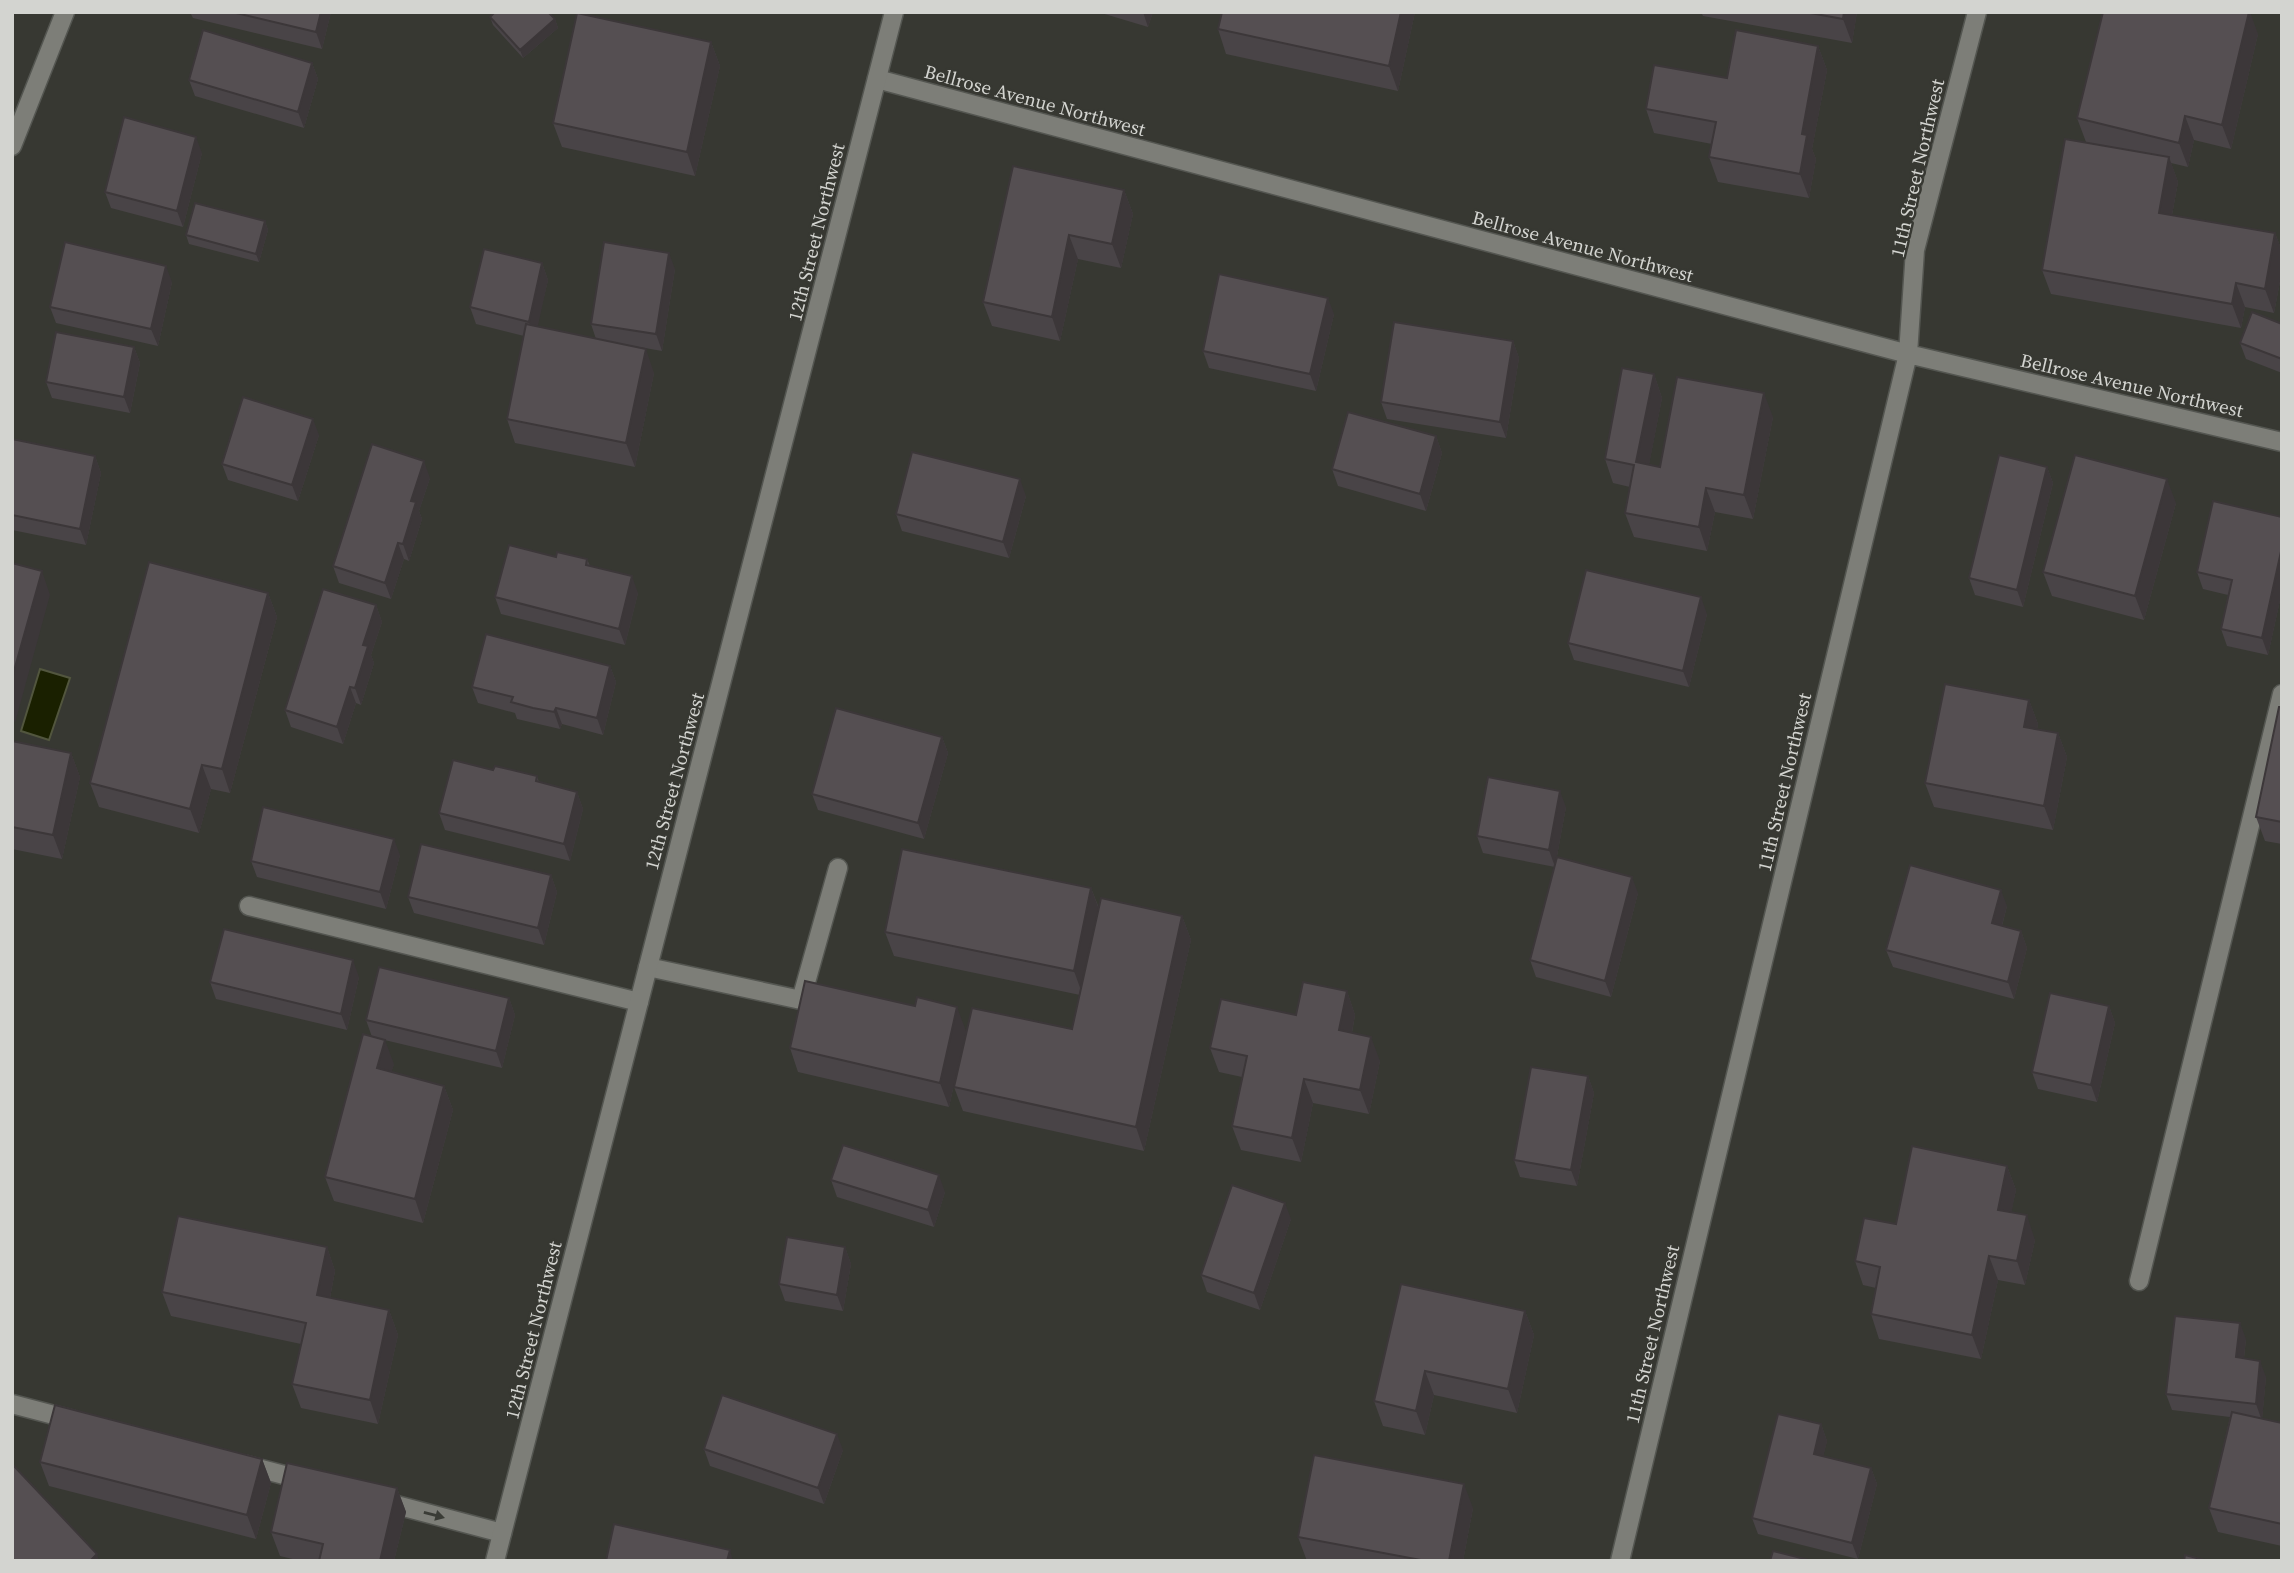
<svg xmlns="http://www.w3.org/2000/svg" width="2294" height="1573" viewBox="0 0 2294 1573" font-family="'Source Serif 4',serif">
  <rect width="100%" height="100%" fill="#373832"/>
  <path fill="#1a2000" stroke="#52563e" stroke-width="2" d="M40,669L70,678L49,740L21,731Z"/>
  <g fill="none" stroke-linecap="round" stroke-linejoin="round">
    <g stroke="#545651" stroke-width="21">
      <path id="lane" d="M249,906L639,1002
        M648,967L801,1000L838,868
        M2139,1281L2282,694
        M12,1404L73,1420
        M246,1465L307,1481
        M381,1501L502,1533"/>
    </g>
    <g stroke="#545651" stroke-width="21">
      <path id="street" d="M877,79L1908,354L2282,442
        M12,146L65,12
        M1620,1561L1908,354L1915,250L1977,12"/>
    </g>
    <g stroke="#545651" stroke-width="21">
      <path id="secondary" d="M495,1561L894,12"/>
    </g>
    <use href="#lane" stroke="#7d7e78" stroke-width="18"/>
    <use href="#street" stroke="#7d7e78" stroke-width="18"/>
    <use href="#secondary" stroke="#7d7e78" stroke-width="18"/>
  </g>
  <path fill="#494447" d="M190,12H331L322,49L193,18Z
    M1098,12H1153L1148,27Z
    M1222,12H1415L1398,91L1226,54L1218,29Z
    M1701,12H1857L1852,43L1703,16Z
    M490,17L555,19L558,28L523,58L493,25Z
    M2258,34L2231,149L2194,140L2188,167L2171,163L2178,182L2172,215L2275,233L2282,251V271L2274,313L2245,307L2241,328L2051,294L2042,270L2094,144L2086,142L2077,118Z
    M711,42L720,66L695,176L562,147L553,123Z
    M1818,46L1827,70L1812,149L1816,159L1809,198L1718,182L1709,157L1712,144L1654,133L1646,109L1727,78Z
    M312,63L318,79L304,128L195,96L189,80Z
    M202,153L183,227L111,208L105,192Z
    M1124,190L1133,214L1121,268L1078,259L1060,341L992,326L983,302Z
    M265,221L268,230L259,262L189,244L186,235Z
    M542,263L548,280L537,326L596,339L591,324L675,269L662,351L622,344L654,373L635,467L515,443L507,419L524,336L476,324L470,307Z
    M172,282L158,346L56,323L50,307Z
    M1334,314L1316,391L1209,368L1203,351Z
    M2282,324V373L2246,359L2240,343Z
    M1513,341L1519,358L1506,438L1387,419L1381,402Z
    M134,347L140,363L130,413L52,398L46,382Z
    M1654,374L1662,398L1649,464L1660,467L1773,417L1753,519L1715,512L1707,551L1634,537L1625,513L1630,487L1613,483L1605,459Z
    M319,435L298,501L228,480L222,464Z
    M1436,436L1442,453L1426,511L1338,486L1332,469Z
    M12,439L95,456L101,473L86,545L12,530Z
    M2047,467L2053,483L2023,607L1975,595L1969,578Z
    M430,478L419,511L422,519L409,561L404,559L391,599L339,583L333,566Z
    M1026,496L1009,558L902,531L896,514Z
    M2176,503L2144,620L2052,596L2043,572Z
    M2282,517V591L2268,655L2227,646L2221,629L2228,595L2203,589L2197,572Z
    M556,557L587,559L590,566L638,593L625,645L501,614L495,597Z
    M268,593L277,617L230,793L211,789L199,833L99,807L90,783Z
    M376,605L382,622L371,655L374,663L361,705L356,703L343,744L291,727L285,710Z
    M1707,614L1689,687L1574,660L1568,643Z
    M610,666L616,682L603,735L562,724L560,729L517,719L515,713L478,703L472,687Z
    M2029,700L2038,724L2037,729L2058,733L2067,757L2053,830L1934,807L1925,783Z
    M2282,707V844L2265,841L2256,817Z
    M942,737L948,753L924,839L818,810L812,794Z
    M12,741L71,753L80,777L62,859L12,849Z
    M493,770L537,776L539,782L577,792L583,809L570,861L445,830L439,813Z
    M1566,807L1555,867L1483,853L1477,836Z
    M400,855L386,909L257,877L251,861Z
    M551,875L557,892L544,945L414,913L408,897Z
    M1091,888L1099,908L1182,916L1191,940L1144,1151L963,1111L954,1087L1072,1029L1080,995L894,956L885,932Z
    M1638,893L1611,997L1536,977L1530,960Z
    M2007,906L2002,926L2021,931L2027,948L2014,999L1893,967L1886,950Z
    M359,977L347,1030L216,999L210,982Z
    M1347,991L1355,1015L1352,1033L1380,1061L1369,1114L1313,1103L1301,1162L1241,1150L1232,1126L1242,1077L1219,1072L1210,1048L1296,1015Z
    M509,998L515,1015L502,1068L372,1037L366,1020Z
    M2109,1006L2115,1023L2097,1102L2038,1089L2032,1072Z
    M966,1031L949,1107L798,1072L790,1048Z
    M394,1064L391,1072L444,1086L453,1110L423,1223L334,1201L325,1177Z
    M1588,1076L1594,1093L1577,1186L1520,1177L1514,1160Z
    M2007,1166L2016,1190L2011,1212L2035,1240L2025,1285L1998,1280L1981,1359L1879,1339L1871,1314L1876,1288L1863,1285L1855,1261L1896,1224Z
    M831,1180L945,1192L934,1227L837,1197Z
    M1291,1219L1260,1310L1207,1292L1201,1275Z
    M327,1247L335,1271L330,1298L389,1310L398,1335L378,1424L301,1408L292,1384L301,1344L171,1316L162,1292Z
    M845,1247L851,1264L843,1311L785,1301L779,1284Z
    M1525,1311L1534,1335L1517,1413L1434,1395L1425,1435L1383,1426L1374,1401Z
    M2246,1339L2244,1358L2266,1377L2262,1419L2282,1423V1546L2218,1532L2209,1508L2230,1417L2172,1410L2166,1394Z
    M1821,1424L1827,1441L1823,1456L1871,1468L1877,1484L1858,1559L1758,1534L1752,1518Z
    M704,1449L843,1450L824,1504L710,1466Z
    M262,1459L271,1483L256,1539L49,1486L40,1462Z
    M397,1488L406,1512L394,1561H301L280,1556L271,1532Z
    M1473,1508L1463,1561H1307L1298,1537Z"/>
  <path fill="#3c3739" d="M321,12H331L322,49L316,32Z
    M1143,12H1153L1148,27Z
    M1401,12H1415L1398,91L1389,66Z
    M1844,12H1857L1852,43L1843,19Z
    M2249,12H2250L2258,34L2231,149L2222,125Z
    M555,19L558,28L523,58L520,50Z
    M711,42L720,66L695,176L687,152Z
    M1818,46L1827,70L1812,149L1816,159L1809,198L1800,174L1802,134Z
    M312,63L318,79L304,128L298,112Z
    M2185,116L2194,140L2188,167L2179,143Z
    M196,137L202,153L183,227L177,211Z
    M2169,157L2178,182L2168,237L2159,213Z
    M1124,190L1133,214L1121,268L1112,244Z
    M265,221L268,230L259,262L256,254Z
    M2275,233L2282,251V271L2274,313L2265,289Z
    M1069,235L1078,259L1060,341L1052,317Z
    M669,253L675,269L662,351L656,334Z
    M542,263L548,280L535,339L529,322Z
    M166,266L172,282L158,346L151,329Z
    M2236,283L2245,307L2241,328L2232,304Z
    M1328,298L1334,314L1316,391L1310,374Z
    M1513,341L1519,358L1506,438L1500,422Z
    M134,347L140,363L130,413L124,397Z
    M646,349L654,373L635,467L626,443Z
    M1654,374L1662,398L1645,486L1636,462Z
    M1764,393L1773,417L1753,519L1744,495Z
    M313,419L319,435L298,501L292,485Z
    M1436,436L1442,453L1426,511L1420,494Z
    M95,456L101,473L86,545L80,529Z
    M424,461L430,478L419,511L422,519L409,561L403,544L411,501Z
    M2047,467L2053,483L2023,607L2017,590Z
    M1020,479L1026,496L1009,558L1003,542Z
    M2167,479L2176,503L2144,620L2135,596Z
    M1706,488L1715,512L1707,551L1699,527Z
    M398,543L404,559L391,599L385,583Z
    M2282,547V591L2268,655L2262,638Z
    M42,571L50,595L15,723L12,715V678Z
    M632,576L638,593L625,645L619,629Z
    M268,593L277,617L230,793L222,769Z
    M1701,597L1707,614L1689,687L1683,671Z
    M376,605L382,622L371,655L374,663L361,705L355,688L363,645Z
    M610,666L616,682L603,735L597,718Z
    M350,687L356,703L343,744L337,727Z
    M2029,700L2038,724L2033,751L2024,727Z
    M556,708L562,724L560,729L554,712Z
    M2058,733L2067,757L2053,830L2044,806Z
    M942,737L948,753L924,839L918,823Z
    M71,753L80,777L62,859L53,835Z
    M202,765L211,789L199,833L190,809Z
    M1560,791L1566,807L1555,867L1549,850Z
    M577,792L583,809L570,861L564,844Z
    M394,839L400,855L386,909L380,892Z
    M551,875L557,892L544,945L538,928Z
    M1632,877L1638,893L1611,997L1605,981Z
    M1091,888L1100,912L1083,996L1074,971Z
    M2001,890L2007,906L1998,940L1992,923Z
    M1182,916L1191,940L1144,1151L1136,1127Z
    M2021,931L2027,948L2014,999L2008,982Z
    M353,960L359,977L347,1030L341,1014Z
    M1347,991L1355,1015L1348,1054L1339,1030Z
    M509,998L515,1015L502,1068L496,1051Z
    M2109,1006L2115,1023L2097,1102L2091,1085Z
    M957,1007L966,1031L949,1107L940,1083Z
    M1371,1037L1380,1061L1369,1114L1360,1090Z
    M385,1040L394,1064L386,1092L377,1068Z
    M1588,1076L1594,1093L1577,1186L1571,1170Z
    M1304,1079L1313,1103L1301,1162L1292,1138Z
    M444,1086L453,1110L423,1223L415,1199Z
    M2007,1166L2016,1190L2007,1234L1998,1210Z
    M939,1175L945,1192L934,1227L928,1210Z
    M1285,1203L1291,1219L1260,1310L1254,1293Z
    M2027,1215L2035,1240L2025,1285L2017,1261Z
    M327,1247L335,1271L326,1319L317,1295Z
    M845,1247L851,1264L843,1311L837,1295Z
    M1989,1256L1998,1280L1981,1359L1972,1335Z
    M389,1310L398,1335L378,1424L370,1400Z
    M1525,1311L1534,1335L1517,1413L1508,1389Z
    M2240,1323L2246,1339L2242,1374L2236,1357Z
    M2260,1361L2266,1377L2262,1421L2256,1404Z
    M1425,1371L1434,1395L1425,1435L1416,1411Z
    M1821,1424L1827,1441L1820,1471L1814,1454Z
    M837,1434L843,1450L824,1504L818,1488Z
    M262,1459L271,1483L256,1539L247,1515Z
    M1871,1468L1877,1484L1858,1559L1852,1543Z
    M1464,1484L1473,1508L1463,1561H1449Z
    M397,1488L406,1512L394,1561H380Z
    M730,1550L733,1561H727Z
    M97,1554L99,1561H90Z"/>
  <path fill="#554f52" stroke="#3c3739" stroke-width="2" d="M232,12H321L316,32Z
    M495,12H548L555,19L520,50L490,17Z
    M1222,12H1401L1389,66L1218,29Z
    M1805,12H1844L1843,19Z
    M2103,12H2249L2222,125L2185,116L2179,143L2077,118Z
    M577,13L711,42L687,152L553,123Z
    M203,30L312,63L298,112L189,80Z
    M1736,30L1818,46L1802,134L1807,135L1800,174L1709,157L1716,122L1646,109L1654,65L1727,78Z
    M124,117L196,137L177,211L105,192Z
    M2065,139L2169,157L2159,213L2275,233L2265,289L2236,283L2232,304L2042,270Z
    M1013,166L1124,190L1112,244L1069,235L1052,317L983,302Z
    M195,203L265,221L256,254L186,235Z
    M65,242L166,266L151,329L50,307Z
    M604,242L669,253L656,334L591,324Z
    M484,249L542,263L529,322L470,307Z
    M1219,274L1328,298L1310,374L1203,351Z
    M2252,312L2282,324V359L2240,343Z
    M1394,322L1513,341L1500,422L1381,402Z
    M526,324L646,349L626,443L507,419Z
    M56,332L134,347L124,397L46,382Z
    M1622,368L1654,374L1636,462L1660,467L1677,377L1764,393L1744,495L1706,488L1699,527L1625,513L1634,465L1605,459Z
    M243,397L313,419L292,485L222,464Z
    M1348,412L1436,436L1420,494L1332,469Z
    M12,439L95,456L80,529L12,515Z
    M372,444L424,461L411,501L416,502L403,544L398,543L385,583L333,566Z
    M912,452L1020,479L1003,542L896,514Z
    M1999,455L2047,467L2017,590L1969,578Z
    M2075,455L2167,479L2135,596L2043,572Z
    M2213,501L2282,517V547L2262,638L2221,629L2232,580L2197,572Z
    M509,545L556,557L557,552L587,559L586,565L632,576L619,629L495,597Z
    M149,562L268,593L222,769L202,765L190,809L90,783Z
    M12,563L42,571L12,678Z
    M1586,570L1701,597L1683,671L1568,643Z
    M323,589L376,605L363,645L368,646L355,688L350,687L337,727L285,710Z
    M486,634L610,666L597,718L556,708L554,712L533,708L511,702L513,697L472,687Z
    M1945,684L2029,700L2024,727L2058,733L2044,806L1925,783Z
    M2279,707H2282V822L2256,817Z
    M836,708L942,737L918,823L812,794Z
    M12,741L71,753L53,835L12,827Z
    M453,760L493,770L495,766L537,776L536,781L577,792L564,844L439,813Z
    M1488,777L1560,791L1549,850L1477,836Z
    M263,807L394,839L380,892L251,861Z
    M421,844L551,875L538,928L408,897Z
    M902,849L1091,888L1074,971L885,932Z
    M1557,857L1632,877L1605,981L1530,960Z
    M1910,865L2001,890L1992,923L2021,931L2008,982L1886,950Z
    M1101,898L1182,916L1136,1127L954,1087L972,1008L1072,1029Z
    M224,929L353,960L341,1014L210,982Z
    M379,967L509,998L496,1051L366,1020Z
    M805,981L915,1006L917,997L957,1007L940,1083L790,1048Z
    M1303,982L1347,991L1339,1030L1371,1037L1360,1090L1304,1079L1292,1138L1232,1126L1247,1056L1210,1048L1221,999L1296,1015Z
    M2050,993L2109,1006L2091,1085L2032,1072Z
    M363,1034L385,1040L377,1068L444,1086L415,1199L325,1177Z
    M1531,1067L1588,1076L1571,1170L1514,1160Z
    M843,1145L939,1175L928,1210L831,1180Z
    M1912,1146L2007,1166L1998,1210L2027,1215L2017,1261L1989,1256L1972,1335L1871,1314L1880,1267L1855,1261L1864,1218L1896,1224Z
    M1232,1185L1285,1203L1254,1293L1201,1275Z
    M178,1216L327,1247L317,1295L389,1310L370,1400L292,1384L306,1323L162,1292Z
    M787,1237L845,1247L837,1295L779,1284Z
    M1401,1284L1525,1311L1508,1389L1425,1371L1416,1411L1374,1401Z
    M2175,1316L2240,1323L2236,1357L2260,1361L2256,1404L2166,1394Z
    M722,1395L837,1434L818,1488L704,1449Z
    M55,1405L262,1459L247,1515L40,1462Z
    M2232,1412L2282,1423V1524L2209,1508Z
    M1778,1414L1821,1424L1814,1454L1871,1468L1852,1543L1752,1518Z
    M1314,1455L1464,1484L1449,1561H1426L1298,1537Z
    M287,1463L397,1488L380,1561H319L323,1544L271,1532Z
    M12,1464L97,1554L90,1561H12Z
    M614,1524L730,1550L727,1561H606Z
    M1773,1551L1813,1561H1770Z
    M2185,1555L2208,1561H2184Z"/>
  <defs><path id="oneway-solid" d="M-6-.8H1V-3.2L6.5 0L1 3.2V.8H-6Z" transform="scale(1.75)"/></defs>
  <use fill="#3a3c36" href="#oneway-solid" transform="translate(434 1515) rotate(15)"/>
  <g text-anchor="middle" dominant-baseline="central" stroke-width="5" stroke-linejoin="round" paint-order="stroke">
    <g font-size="19" fill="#d3d4d0" stroke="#373832">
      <text transform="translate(1035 100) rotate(15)">Bellrose Avenue Northwest</text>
      <text transform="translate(1917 168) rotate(-77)">11th Street Northwest</text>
      <text transform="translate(816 232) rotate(-76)">12th Street Northwest</text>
      <text transform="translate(1583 246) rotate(15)">Bellrose Avenue Northwest</text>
      <text transform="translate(2132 385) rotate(13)">Bellrose Avenue Northwest</text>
      <text transform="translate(674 781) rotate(-75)">12th Street Northwest</text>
      <text transform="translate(1784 782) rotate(-77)">11th Street Northwest</text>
      <text transform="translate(533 1330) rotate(-76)">12th Street Northwest</text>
      <text transform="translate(1652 1334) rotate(-77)">11th Street Northwest</text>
    </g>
  </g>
  <rect width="2294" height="1573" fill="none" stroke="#d3d4d0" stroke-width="28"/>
</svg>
